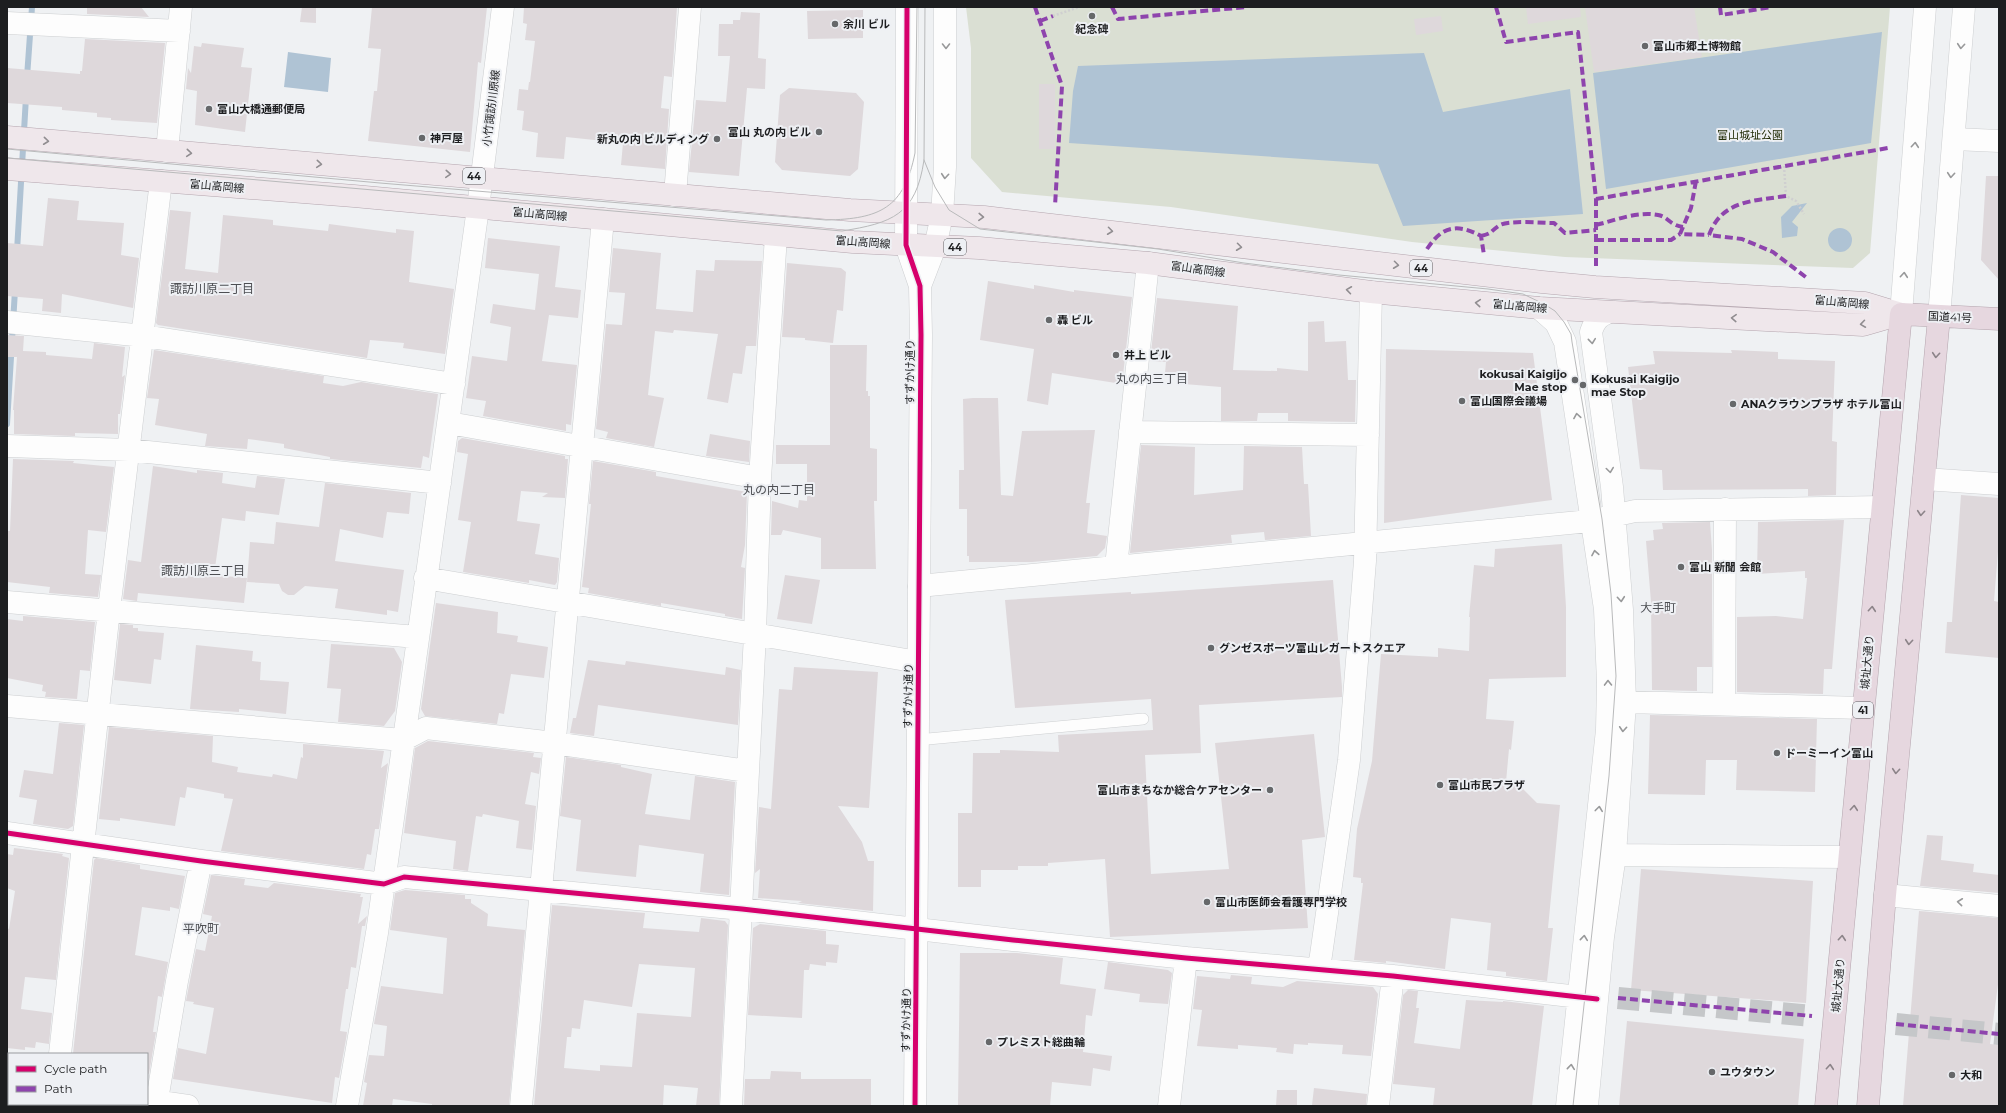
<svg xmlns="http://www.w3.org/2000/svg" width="2006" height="1113" viewBox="0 0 2006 1113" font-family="Montserrat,'Noto Sans JP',sans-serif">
  <rect width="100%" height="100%" fill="#eff1f3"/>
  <path fill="#dadfd3" d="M966,7H1890L1870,253L1853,268L1565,257L1412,242L1171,207L1002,192L971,158V48Z"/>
  <path fill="#afc3d4" d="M1882,32L1871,143L1606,189L1593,73Z
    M288,52L331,58L328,92L284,87Z
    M1424,53L1443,112L1570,89L1583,214L1403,226L1378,164L1069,143L1073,91L1078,66Z
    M1807,203L1792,222L1798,227L1797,236L1782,238L1781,217L1792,206Z
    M1828 240a12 12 0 1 1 24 0a12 12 0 1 1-24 0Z"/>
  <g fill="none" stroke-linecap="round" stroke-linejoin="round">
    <path stroke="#afc3d4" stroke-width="6" d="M27,77L32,7
      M17,251L26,97
      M7,424L15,290"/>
  </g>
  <path fill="#ded8db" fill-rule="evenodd" d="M87,7H141L149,17L87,14Z
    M302,7H316V23L300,22Z
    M372,7H487L481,63L478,62L470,152L368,141L374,91H377L381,49L368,48Z
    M524,7H677L672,77L664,76L661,108L669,109L665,169L621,165L623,143L566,137L564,159L536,157L538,133L522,130L524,111L517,110L519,89L528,90L529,82H530L535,41L525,40L527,24L523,23Z
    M1526,7H1580L1581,17L1528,24Z
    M1585,7H1694L1702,57L1594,72Z
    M863,10V38L808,39L807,11Z
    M741,12L760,13L758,58L766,59L765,89L747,88L739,176L689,172L696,100L726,102L730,56H718L719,24H733V20H740Z
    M1441,16L1443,31L1416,35L1414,19Z
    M85,39L165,43L157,123L111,120V118L97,117V113L62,110V107L7,103V68L80,74V71H82Z
    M202,43L244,48L241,67L252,68L245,132L195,125L197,91L186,89L188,68L191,73L194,46L201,47Z
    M1039,84H1055V149H1039Z
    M789,88L856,93L864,102L858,169L850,176L782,170L775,162L780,95Z
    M1986,176H1999V280L1981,260Z
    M48,198L79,201L77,220L124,223L121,255L139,258L133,308L62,294L61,313L42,311L43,299L7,296V243L43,246Z
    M170,210L191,212L185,269L218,273L223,215L273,220V225L328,231L329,224L396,233V229L414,231L409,282L454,289L445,354L403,348L404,343L370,340L367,358L158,325L156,323Z
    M488,238L560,246L555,287L581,290L578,318L549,315L542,361L577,365L571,425L566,424V431L483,416L486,401L466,398L472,356L507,361L511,327L490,323L493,304L535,310L539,274L485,268Z
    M613,248L661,253L656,309L693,312L696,270L714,271L715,260L762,261L756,346H746L742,374L733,373L728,403L707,399L718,334L674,330L673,333L655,331L648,395L664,398L654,447L606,438L608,432L596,429L606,324L622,325L625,293L609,292Z
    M787,263L841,268L846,272L843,311L837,310L833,343L805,340V338L782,337Z
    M988,281L1034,289V285L1074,292V290L1132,297L1122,384L1052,373L1048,405L1027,401L1034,349L980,340Z
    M1157,298L1238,306L1233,370L1277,371V368L1308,371V322L1324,321L1325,342L1346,341L1348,380H1356L1355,422L1288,421V413H1258L1257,421H1221V387L1184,384L1185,375L1165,373L1166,362L1150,361Z
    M7,335L24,336L23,351L46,352V355L92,359L94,343L125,347L122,377L125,375L120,414H118V434L75,433V436L14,434V410H13L17,357H7Z
    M830,345H867L866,391H868V396H870V448L877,449V501H874L876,569H821V538L783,530L781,535H771L772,501L798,508L799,500L807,501V464H776V445H830Z
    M1386,349L1533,353L1552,500L1384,523Z
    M154,350L324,376L323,383L343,386L361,382L438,394L429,458L423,456L421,468L330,459V457L284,448V444L248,439L247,449L205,446L207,434L155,425L159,399L147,398Z
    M1731,350L1778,352V359L1835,361L1832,441L1837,442L1836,495L1808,496V489L1663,490L1662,470L1640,469L1628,367L1655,364L1653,351L1732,353Z
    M973,398H998L1001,495L1013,496L1022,431L1095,430L1086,503H1090L1087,533L1107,536L1105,548L1097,556L1032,562H969V556H967V509H959V470H964L963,399Z
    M710,434L750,441L749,462L706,456Z
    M462,438L565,456V459H568L565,498L542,497L548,493L521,491L517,521L540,524L535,554L559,558L557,582L555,585L529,580V583L463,572L471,522L458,520L468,454L457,452L458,441Z
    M1141,445L1195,447L1194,495L1243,490L1244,446L1302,447L1304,484H1308L1311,536L1265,540L1264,532L1231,535L1232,543L1130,553Z
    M13,459L74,461L73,463L114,467L106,532L88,530L85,574L101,575L98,597L49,593L50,587L7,582V531H10Z
    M593,461L656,472V476L747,492L745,545L741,567L745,568L742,619L725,616V614L661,603V606L588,593L589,588L582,587L591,504H589Z
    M153,466L197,473V470L223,473L222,483L255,488L257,476L285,479L279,515L246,511L245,521L222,518L214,575L247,578L244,603L138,593L137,601L123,599L128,560L141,562Z
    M325,483L411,493L409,514L387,512L383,538L340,529L335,561L404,570L398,612L387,610V615L335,608L338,589L305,586L294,595H288L282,591L279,584L247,582L250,542L274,544L276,522L319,527Z
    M1961,495L1999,498V539L1994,601L1999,602V658L1945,653L1947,622H1952Z
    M1844,520L1832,669H1824L1823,694L1737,692V617L1776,616L1803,619L1807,578H1805V571L1757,574L1758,522Z
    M1710,522L1712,550V667H1697V691L1652,690L1651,602L1646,541L1654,540L1653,530L1663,529L1662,523Z
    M1562,544L1566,607V677L1489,679L1486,719L1514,721L1511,750L1509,749L1506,782L1521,787L1537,803L1560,805L1548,928H1553L1547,981L1506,976V972L1487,970L1491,923L1451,918L1445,969L1386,961V963L1354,960L1363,883H1361V878L1353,877L1357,829L1372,761L1381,654L1438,657V648L1469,651L1470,617H1469L1474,565L1494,567L1495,549Z
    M785,575L820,580L812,624L777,619Z
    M1333,580L1342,687V697L1199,705L1201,753L1145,755L1151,874L1229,869L1215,743L1314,734L1325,837L1302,840L1308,928L1110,937L1105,859L1048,863V866H1018V870H981V887H958V813H972L973,753H1000V750L1059,752L1058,735L1153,730L1151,699L1015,708L1005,600L1131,592V594Z
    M436,603L498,612L497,633L518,636L517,642L548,647L544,678L511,674L504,714L499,713L497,724L425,716L421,709Z
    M23,616L95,622L90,671L80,670L77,699L45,697L46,692L42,691L43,685L7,678V619L23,621Z
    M120,624L133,625V628H138V631L164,633L161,660L154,659L151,684L114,680Z
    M331,644L394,648L402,662L395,711L384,726L338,722L341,689L327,688Z
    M196,645L253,651L252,661L261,662L260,680L289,682L286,714L239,709V712L190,709Z
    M588,660L625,665L626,661L725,675L726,667L741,670L738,725L598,705L594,736L570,733L573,718H576Z
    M794,667L878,672L869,808L838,806L862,842L868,861H874L873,911L798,903L802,901L758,898L760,869L755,873L759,807L771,809L779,689L792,690Z
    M1650,715L1817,719L1815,792L1736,790L1737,760H1706L1705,795L1648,794Z
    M59,723L84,725L73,826L68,829L33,824L37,800L19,797L24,770L53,774Z
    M109,727L213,736L212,762L238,767L237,772L272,777L273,774L297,779L301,757L303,758V744L384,751L381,768L388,763L379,829H375L371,855L367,854L364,869L221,851L233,799L224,798V794L187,787L185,798L180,797L175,826L120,818V821L99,819Z
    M428,741L534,753L533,757L541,758L539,774L531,772L525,804L536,806L532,850L516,848L519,821L483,814L482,817L476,816L468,871L453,869L456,841L404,833L415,748Z
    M566,757L621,765V767L652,774L645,814L690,820L695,776L735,782L729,895L700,892L704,854L639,845L636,877L576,871L581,820L560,816Z
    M1927,835L1943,836L1941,860L1974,864L1973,872L1999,875V893L1920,886Z
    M14,848L63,854L62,856L69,858L56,980L25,977L21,1009L52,1013L49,1044L36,1042L35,1048L25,1047V1050L7,1048V928L9,929L15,891L7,888V854L13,855Z
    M96,858L140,865V869L185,876L179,909L170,907V911L142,907L135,955L168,962L162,997L158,996L153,1032H156L149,1074L147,1073V1054H73L94,860Z
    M1641,869L1813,881L1806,1003L1631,990Z
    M211,875L245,879L244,885L268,888L274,883L361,894L360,897H363L358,924L367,916L365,926H362L356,968L351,967L348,989H346L340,1031L347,1032L346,1039L339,1078L335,1077L332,1103L173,1079L178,1048L206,1054L214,1008L193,1004L194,1002L186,1001L196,949L205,951L212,916L203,914Z
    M405,890L465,895V899H471V903L488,914L487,926L525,930L509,1106H432V1104L393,1099L392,1106H363L367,1083L364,1082L369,1055L384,1056L387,1026L374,1024L381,986L443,994L447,938L390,930L395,893Z
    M552,905L645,913L643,928L699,932L701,918L725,921L728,925L719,1106H696L698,1088L664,1085L663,1106H534ZM639,964L695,968L691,1017L637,1013L632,1067L600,1065V1071L564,1068L567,1037H571L572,1028L580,1029L584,1000L632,1007Z
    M1919,911L1999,918V977L1990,1044L1999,1045V1106H1903Z
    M760,924L826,931V944L839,945L837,963L826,962V966L810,964L809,970H804L802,1018L748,1015L753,928Z
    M960,953H1017L1063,958L1060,984L1096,989L1092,1016L1086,1015L1083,1052L1112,1056L1110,1071L1093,1068L1091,1086L1052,1082L1050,1106H958Z
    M1108,962L1168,970L1172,973L1168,1004L1139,1002L1140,994L1104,989Z
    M1231,975L1252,977L1251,984L1283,987L1297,981L1373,987L1378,994L1371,1056L1342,1054L1343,1045L1308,1043V1045L1294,1044L1293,1054L1276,1052L1277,1048L1238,1045V1049L1197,1046L1202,1010L1193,1009L1197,976L1230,979Z
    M1408,990L1418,991L1416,1008H1419L1414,1043L1460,1049L1466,1000L1503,1002V1001L1544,1006L1532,1106H1433L1435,1088L1393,1084L1403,995Z
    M1627,1021L1804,1039L1798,1106H1619Z
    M771,1071L801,1072V1079H871V1106H744L745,1079H770Z
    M1314,1088L1367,1094L1366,1106L1312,1105Z
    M1277,1090H1297V1106H1276Z"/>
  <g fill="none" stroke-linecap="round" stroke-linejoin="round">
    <path stroke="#c5c7c9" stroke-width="22" stroke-dasharray="22 11" stroke-linecap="butt" d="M1618,998L1812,1016
      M1896,1024L1999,1034"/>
    <g stroke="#cdcfd1" stroke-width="12">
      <path id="lane" d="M917,740L1143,719"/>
    </g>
    <g stroke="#cdcfd1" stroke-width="23">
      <path id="street" d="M7,23L179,31
        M1954,139L1999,141
        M167,151L181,7
        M675,195L690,7
        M1539,308L1556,323L1565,342L1605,609L1608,683L1607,730L1567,1106
        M7,322L144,336L454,384
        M449,423L760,478
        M1130,432L1368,435
        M7,446L129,450L440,483
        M1924,479L1999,484
        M1116,567L1148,263
        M425,578L918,662
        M919,586L1590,521L1635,511L1882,507
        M7,602L417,637
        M1625,702L1863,708
        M1724,704L1725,509
        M7,706L403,740L426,728L554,743L747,771
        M7,833L201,861L384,884L404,877L742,909L1013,940L1186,958L1393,976L1597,999
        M1615,855L1849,857
        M1885,895L1999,906
        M1319,969L1349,760L1365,561L1371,292
        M60,1054L109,610L161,181
        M7,1077H9
        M147,1100L188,1106
        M56,1106V1104
        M156,1106L177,981L201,861
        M347,1106L377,933L478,208
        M521,1106L603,219
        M731,1106L755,634L760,478L776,236
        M1169,1106L1186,958
        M1378,1106L1393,976
        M1587,1106L1603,937L1615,855L1625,702L1622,610L1612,487L1591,332C1595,320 1599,316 1610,312"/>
    </g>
    <g stroke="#cdcfd1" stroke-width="23">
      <path id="secondary" d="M907,7L906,245L920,286L921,335L915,1106
        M478,208L503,7
        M920,286L935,247L942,215L945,167V7
        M1901,314L1925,7
        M1939,317L1964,7"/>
    </g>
    <g stroke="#b4a5ae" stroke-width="23">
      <path id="primary" d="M7,137L850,210L984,217L1542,282L1595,287L1865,303L1901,314
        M7,169L354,196L853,242L979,248L1148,263L1371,292L1539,308L1863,325L1901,314"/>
    </g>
    <g stroke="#b4a5ae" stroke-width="23">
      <path id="highway" d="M1826,1106L1901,314L1999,319
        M1868,1106L1885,895L1939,317"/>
    </g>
    <path stroke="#cfcfd0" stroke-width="2.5" stroke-dasharray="2 2" stroke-linecap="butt" d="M1053,16L1079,7
      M1784,166L1786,196L1796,201L1804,214"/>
    <use href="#lane" stroke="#fdfdfd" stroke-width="11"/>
    <use href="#street" stroke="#fdfdfd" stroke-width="22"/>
    <use href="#secondary" stroke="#fdfdfd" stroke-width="22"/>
    <use href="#primary" stroke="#efe7eb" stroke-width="22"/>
    <use href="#highway" stroke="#e6d7df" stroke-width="22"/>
    <path stroke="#b9babb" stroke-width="1" d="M7,149L380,183L826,220C880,219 904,208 915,153L917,7
      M7,158L842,231C892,223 916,215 924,160L925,7
      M924,160L935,187L949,210L980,229L1158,249L1244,263L1339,275L1488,289L1523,294L1544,304L1555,311L1564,322L1571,334L1572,342L1602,519L1611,594L1616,676L1609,776L1573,1106"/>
    <path stroke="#8e44ad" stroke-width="4" stroke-dasharray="8 4" stroke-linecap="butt" d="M1035,7L1062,86L1055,206
      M1112,7L1118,19L1247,7
      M1496,7L1506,42L1578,32L1596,199V268
      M1720,7L1721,15L1772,7
      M1040,21L1053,16
      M1696,181L1691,208L1680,234L1709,235
      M1786,196C1753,201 1722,200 1709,235L1742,239L1773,252L1807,278
      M1596,199L1888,148
      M1596,225C1616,220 1638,211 1658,215C1669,217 1669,225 1683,227
      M1481,236C1494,233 1490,231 1500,225C1510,220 1542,223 1554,223L1565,233L1596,230
      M1596,240H1671L1680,234
      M1427,249C1442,226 1457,223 1481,236L1484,255
      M1618,998L1812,1016
      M1896,1024L1999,1034"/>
    <g stroke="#eef0f4" stroke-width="8">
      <path id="cycleway" d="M907,7L906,245L920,286L921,335L915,1106
        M7,833L201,861L384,884L404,877L742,909L1013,940L1186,958L1393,976L1597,999"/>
    </g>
    <use href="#cycleway" stroke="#d6006c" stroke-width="5"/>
  </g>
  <defs><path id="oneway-chevron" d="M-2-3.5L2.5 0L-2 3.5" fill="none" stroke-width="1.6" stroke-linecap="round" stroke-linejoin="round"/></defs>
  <g stroke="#98999a">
    <use href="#oneway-chevron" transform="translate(946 46) rotate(90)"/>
    <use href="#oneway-chevron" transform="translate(1961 46) rotate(95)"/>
    <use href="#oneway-chevron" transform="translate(1915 145) rotate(-85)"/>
    <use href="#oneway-chevron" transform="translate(1951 175) rotate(95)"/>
    <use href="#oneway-chevron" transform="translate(945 176) rotate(95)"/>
    <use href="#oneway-chevron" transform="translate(1904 275) rotate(-85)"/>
    <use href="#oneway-chevron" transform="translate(1592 341) rotate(84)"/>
    <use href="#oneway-chevron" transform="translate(1577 416) rotate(-99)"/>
    <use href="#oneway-chevron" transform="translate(1610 470) rotate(82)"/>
    <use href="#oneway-chevron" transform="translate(1595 553) rotate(-100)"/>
    <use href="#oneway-chevron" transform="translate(1621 599) rotate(85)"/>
    <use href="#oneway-chevron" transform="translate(1608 683) rotate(-91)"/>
    <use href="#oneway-chevron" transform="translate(1623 729) rotate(94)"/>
    <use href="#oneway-chevron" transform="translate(1599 809) rotate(-83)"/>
    <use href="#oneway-chevron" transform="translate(1960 902) rotate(-174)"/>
    <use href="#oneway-chevron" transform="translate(1584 938) rotate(-84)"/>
    <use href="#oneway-chevron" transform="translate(1571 1067) rotate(-84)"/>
  </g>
  <g stroke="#908d90">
    <use href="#oneway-chevron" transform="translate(46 141) rotate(6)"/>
    <use href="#oneway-chevron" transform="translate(189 153) rotate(5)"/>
    <use href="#oneway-chevron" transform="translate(319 164) rotate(5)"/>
    <use href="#oneway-chevron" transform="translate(448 174) rotate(4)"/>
    <use href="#oneway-chevron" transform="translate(981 217) rotate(3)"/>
    <use href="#oneway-chevron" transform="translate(1110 231) rotate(7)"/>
    <use href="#oneway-chevron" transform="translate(1239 247) rotate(7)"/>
    <use href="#oneway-chevron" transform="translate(1396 265) rotate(7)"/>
    <use href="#oneway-chevron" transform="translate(1349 290) rotate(-172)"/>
    <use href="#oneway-chevron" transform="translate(1478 303) rotate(-175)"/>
    <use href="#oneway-chevron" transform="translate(1734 318) rotate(-177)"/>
    <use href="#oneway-chevron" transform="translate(1863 324) rotate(172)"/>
  </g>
  <g stroke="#8c8489">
    <use href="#oneway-chevron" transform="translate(1936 355) rotate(95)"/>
    <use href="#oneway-chevron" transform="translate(1921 513) rotate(95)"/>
    <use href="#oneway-chevron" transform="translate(1872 609) rotate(-85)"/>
    <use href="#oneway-chevron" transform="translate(1909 642) rotate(95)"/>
    <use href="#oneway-chevron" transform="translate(1896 771) rotate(95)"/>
    <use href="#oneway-chevron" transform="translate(1854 808) rotate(-85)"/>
    <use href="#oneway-chevron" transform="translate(1842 938) rotate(-85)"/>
    <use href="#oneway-chevron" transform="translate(1830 1067) rotate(-85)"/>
  </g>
  <g fill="#66686a" stroke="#eef0f4" stroke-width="1.5">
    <circle cx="1092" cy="16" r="4"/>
    <circle cx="835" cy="24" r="4"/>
    <circle cx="1645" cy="46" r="4"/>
    <circle cx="209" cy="109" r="4"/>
    <circle cx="819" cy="132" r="4"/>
    <circle cx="422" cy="138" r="4"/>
    <circle cx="717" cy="139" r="4"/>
    <circle cx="1049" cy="320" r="4"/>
    <circle cx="1116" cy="355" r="4"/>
    <circle cx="1575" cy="380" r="4"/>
    <circle cx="1583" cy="385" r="4"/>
    <circle cx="1462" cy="401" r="4"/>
    <circle cx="1733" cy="404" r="4"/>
    <circle cx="1681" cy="567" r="4"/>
    <circle cx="1211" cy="648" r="4"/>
    <circle cx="1777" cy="753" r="4"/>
    <circle cx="1440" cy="785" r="4"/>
    <circle cx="1270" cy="790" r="4"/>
    <circle cx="1207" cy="902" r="4"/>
    <circle cx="989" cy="1042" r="4"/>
    <circle cx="1712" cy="1072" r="4"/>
    <circle cx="1952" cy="1075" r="4"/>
  </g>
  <g text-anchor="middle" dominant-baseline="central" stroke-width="4" stroke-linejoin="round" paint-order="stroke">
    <g fill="#eef0f4" stroke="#5c5d60" stroke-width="1">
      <rect x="463" y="168" width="22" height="16" rx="3"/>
      <rect x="944" y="239" width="22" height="16" rx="3"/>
      <rect x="1410" y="260" width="22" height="16" rx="3"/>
      <rect x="1853" y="702" width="20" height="16" rx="3"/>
    </g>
    <g font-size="10" font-weight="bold" fill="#1d1e20">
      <text x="474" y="176">44</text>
      <text x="955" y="247">44</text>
      <text x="1421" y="268">44</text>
      <text x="1863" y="710">41</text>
    </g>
    <g font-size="11" font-weight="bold" fill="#1d1e20" stroke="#eef0f4" text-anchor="start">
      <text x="843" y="24">余川 ビル</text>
      <text x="1092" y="29" text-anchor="middle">紀念碑</text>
      <text x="1653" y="46">富山市郷土博物館</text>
      <text x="217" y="109">富山大橋通郵便局</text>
      <text x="811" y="132" text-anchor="end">富山 丸の内 ビル</text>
      <text x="430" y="138">神戸屋</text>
      <text x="709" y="139" text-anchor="end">新丸の内 ビルディング</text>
      <text x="1057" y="320">轟 ビル</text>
      <text x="1124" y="355">井上 ビル</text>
      <text x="1567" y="374" text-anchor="end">kokusai Kaigijo<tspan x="1567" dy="13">Mae stop</tspan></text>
      <text x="1591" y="379">Kokusai Kaigijo<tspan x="1591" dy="13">mae Stop</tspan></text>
      <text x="1470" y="401">富山国際会議場</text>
      <text x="1741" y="404">ANAクラウンプラザ ホテル富山</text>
      <text x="1689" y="567">富山 新聞 会館</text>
      <text x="1219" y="648">グンゼスポーツ富山レガートスクエア</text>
      <text x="1785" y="753">ドーミーイン富山</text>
      <text x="1448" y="785">富山市民プラザ</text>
      <text x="1262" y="790" text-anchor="end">富山市まちなか総合ケアセンター</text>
      <text x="1215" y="902">富山市医師会看護専門学校</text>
      <text x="997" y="1042">プレミスト総曲輪</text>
      <text x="1720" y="1072">ユウタウン</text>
      <text x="1960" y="1075">大和</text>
    </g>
    <g font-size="11" fill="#1d1e20" stroke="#eef0f4">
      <text transform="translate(491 108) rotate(-83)">小竹諏訪川原線</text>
      <text transform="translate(217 186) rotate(5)">富山高岡線</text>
      <text transform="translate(540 214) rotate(5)">富山高岡線</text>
      <text transform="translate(863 242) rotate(4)">富山高岡線</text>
      <text transform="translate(1198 269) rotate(8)">富山高岡線</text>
      <text transform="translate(1842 302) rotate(5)">富山高岡線</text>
      <text transform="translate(1520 306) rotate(5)">富山高岡線</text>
      <text transform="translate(1950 317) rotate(3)">国道41号</text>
      <text transform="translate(910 372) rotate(-90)">すずかけ通り</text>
      <text transform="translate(1867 662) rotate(-85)">城址大通り</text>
      <text transform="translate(908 696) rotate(-89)">すずかけ通り</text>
      <text transform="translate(1838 985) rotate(-85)">城址大通り</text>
      <text transform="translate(906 1020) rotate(-89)">すずかけ通り</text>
    </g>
    <g font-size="11" fill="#232e08" stroke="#eef0f4">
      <text x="1750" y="135">富山城址公園</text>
    </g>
    <g font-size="12" fill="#4d4f53" stroke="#eef0f4">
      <text x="212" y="288">諏訪川原二丁目</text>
      <text x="1152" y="378">丸の内三丁目</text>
      <text x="779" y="489">丸の内二丁目</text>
      <text x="203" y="570">諏訪川原三丁目</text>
      <text x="1658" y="607">大手町</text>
      <text x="201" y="928">平吹町</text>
    </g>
  </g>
  <rect width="2006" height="1113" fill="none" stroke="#1d1e20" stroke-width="16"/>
  <rect x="8" y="1053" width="140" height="52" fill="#eef0f4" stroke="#9a9c9f"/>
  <rect x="16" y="1066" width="20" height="6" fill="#d6006c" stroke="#9a9c9f"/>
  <text x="44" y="1073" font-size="12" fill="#1d1e20">Cycle path</text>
  <rect x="16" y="1086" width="20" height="6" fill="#8e44ad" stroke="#9a9c9f"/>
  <text x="44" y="1093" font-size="12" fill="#1d1e20">Path</text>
</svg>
